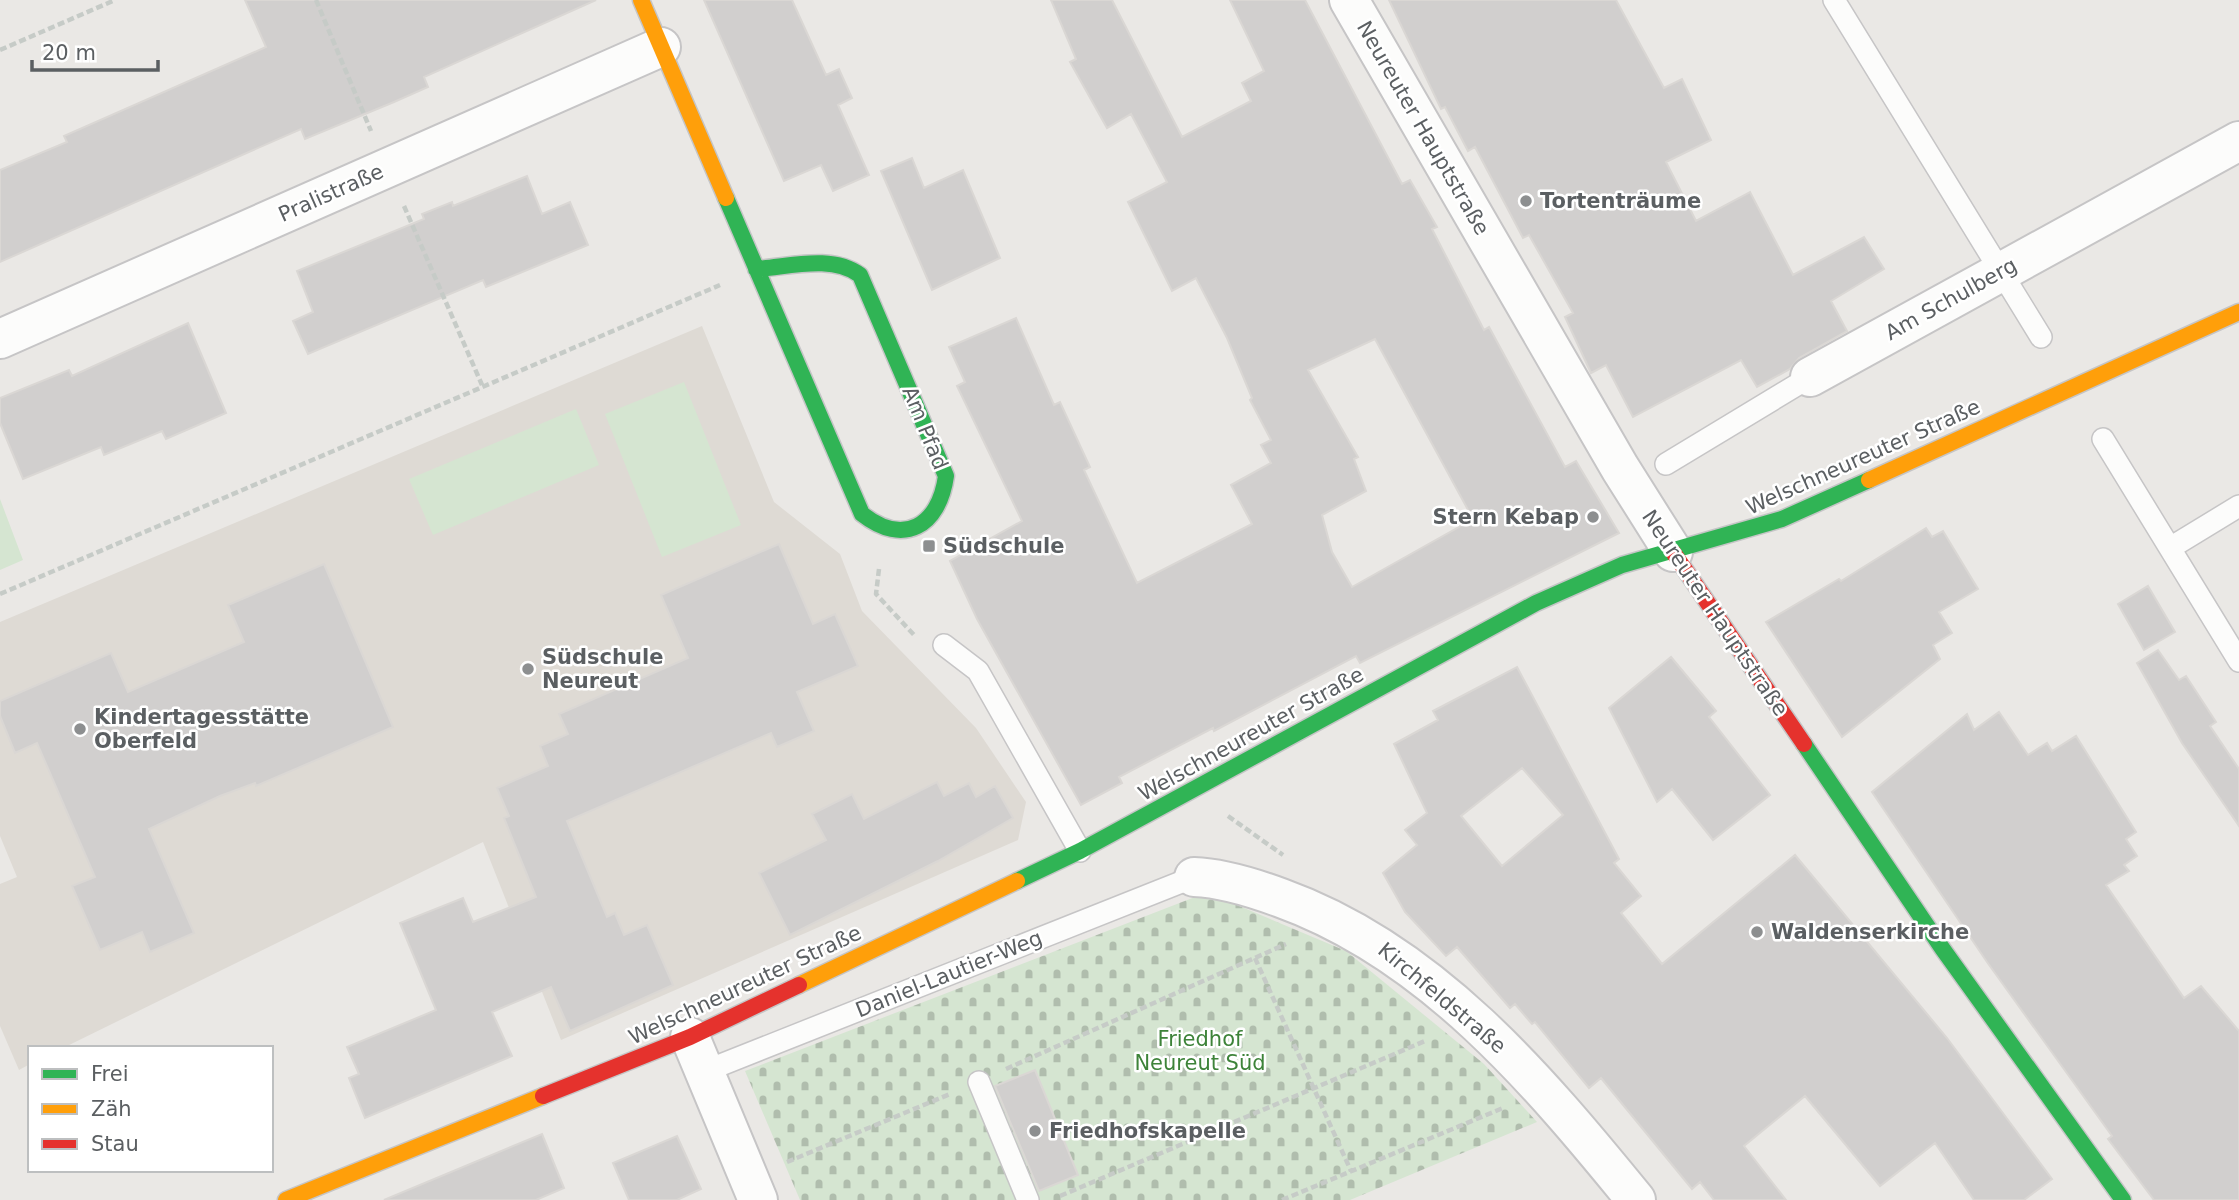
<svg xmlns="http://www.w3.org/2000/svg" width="2239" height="1200" viewBox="0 0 2239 1200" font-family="'DejaVu Sans',sans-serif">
  <defs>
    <pattern id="cemetery-stones" width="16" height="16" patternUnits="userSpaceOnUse" patternTransform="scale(1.75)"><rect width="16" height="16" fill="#d5e5d1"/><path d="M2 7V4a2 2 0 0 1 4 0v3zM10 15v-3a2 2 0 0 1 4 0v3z" fill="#b0bdad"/></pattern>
  </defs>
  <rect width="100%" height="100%" fill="#eae8e5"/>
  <path fill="#dedad4" d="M702,326L774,502L840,554L862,611L976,728L1026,802L1018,840L561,1040L483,842L63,1048H30V1064L19,1070L0,1026V884L17,877L0,836V622Z"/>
  <path fill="url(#cemetery-stones)" d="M1195,897L1225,900L1346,951L1484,1064L1537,1122L1350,1200H800L745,1071Z"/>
  <path fill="#d5e5d1" d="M684,382L741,525L662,557L605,414Z
    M576,409L599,465L433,535L409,479Z
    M0,499L23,560L0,570Z"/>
  <path fill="#d1cfce" stroke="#dad7d4" stroke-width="2" fill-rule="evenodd" d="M245,0H596L424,77L428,87L394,102L305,139L301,129L0,262V170L67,142L64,136L266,47Z
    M704,0H792L826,75L839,69L852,98L838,105L869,175L833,191L821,165L784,181Z
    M1051,0H1112L1182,137L1251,101L1242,83L1264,71L1230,0H1305L1402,184L1410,180L1437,227L1432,229L1484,330L1489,327L1565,467L1576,461L1619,533L1360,663L1356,656L1214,731L1213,728L1119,777L1122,783L1081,805L977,619L950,561L1022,521L957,386L965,382L949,347L1016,318L1054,405L1060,402L1090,467L1084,470L1137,583L1252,524L1231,485L1271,463L1261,445L1271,440L1250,400L1252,398L1227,338L1196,278L1172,291L1128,202L1167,182L1131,114L1107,128L1070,62L1076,59ZM1375,339L1473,519L1352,587L1332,552L1322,515L1366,491L1354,459L1358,457L1308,370Z
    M1389,0H1616L1664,88L1682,79L1711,140L1666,162L1696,221L1750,192L1793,275L1864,237L1884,269L1831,301L1847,331L1799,358L1790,369L1757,387L1741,360L1633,417L1606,365L1591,373L1565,317L1573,313L1529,235L1523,238L1475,147L1468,151L1445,107L1441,109Z
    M912,158L924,188L963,170L1000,258L932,290L881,171Z
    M527,176L542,214L570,202L588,245L486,287L483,280L308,354L293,321L313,312L297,271L424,219L422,214L452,202L453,206Z
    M188,323L226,413L166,439L162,431L104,455L101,447L23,479L0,423V398L69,370L72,376Z
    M1926,528L1932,537L1943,531L1978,589L1939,612L1952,633L1933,645L1940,659L1842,737L1766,622L1839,579L1841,581Z
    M779,544L813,624L835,614L858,666L797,692L814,731L777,747L771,733L567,821L607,917L615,913L624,935L647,925L673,985L570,1031L551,987L492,1012L512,1056L365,1118L349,1078L359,1074L347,1047L436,1010L400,923L463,898L473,922L536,897L504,818L509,816L497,788L548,766L540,746L568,734L559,714L688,658L661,595Z
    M324,564L393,727L256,786L255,783L220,796L149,829L194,933L150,952L142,932L100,950L72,886L95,877L37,743L15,753L0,716V701L111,653L128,692L244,642L228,605Z
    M2148,586L2175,632L2144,650L2118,604Z
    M2158,650L2179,680L2186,676L2216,722L2210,726L2239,769V826L2182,743L2137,663Z
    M1671,657L1716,711L1709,717L1770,795L1713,840L1672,789L1657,802L1609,708Z
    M1517,667L1619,859L1614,863L1641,896L1621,913L1662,964L1795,855L1947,1038L2052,1179L2024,1200H1974L1935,1143L1880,1186L1805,1096L1744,1146L1786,1200H1714L1700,1182L1692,1189L1601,1078L1589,1088L1535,1022L1532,1024L1515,1004L1510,1008L1457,947L1446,956L1405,912L1383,873L1417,845L1405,830L1427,813L1394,744L1438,720L1433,711ZM1522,768L1563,815L1502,866L1461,816Z
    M1999,712L2028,755L2047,743L2052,751L2076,736L2136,832L2126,839L2137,856L2124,865L2129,871L2106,885L2184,998L2201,986L2239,1031V1200H2154L2108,1139L2112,1136L1987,962L1872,792L1967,714L1974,730Z
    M937,782L944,796L969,783L976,797L995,786L1013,818L938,861L790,935L759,873L826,840L812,814L852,794L864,819Z
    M1035,1070L1078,1175L1039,1191L995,1086Z
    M542,1134L564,1188L536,1200H384Z
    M677,1136L701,1189L677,1200H629L613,1163Z"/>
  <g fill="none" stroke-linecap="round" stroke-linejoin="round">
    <g stroke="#c6c5c6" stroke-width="24">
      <path id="lane" d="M1834,0L2041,337
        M2103,439L2239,661
        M1666,464L1810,377
        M2170,548L2239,506
        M944,645L978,671L1080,851
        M703,1072L1194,877
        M979,1082L1028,1200"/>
    </g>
    <g stroke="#c6c5c6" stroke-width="42">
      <path id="street" d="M1349,0L1620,468L1673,552
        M0,339L661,47
        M1810,377L2239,141
        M1194,877C1223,878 1254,888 1281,898C1431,952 1538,1080 1636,1200
        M690,1037L758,1200"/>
    </g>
    <g stroke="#c5c5c6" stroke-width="19">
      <path id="fast" d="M726,198L862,514C904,547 939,526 946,476L860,275C832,254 788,267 756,269
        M1804,744L1942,948L2123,1200
        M1017,881L1080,851L1536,603L1622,565L1782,519L1869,480"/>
    </g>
    <g stroke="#c5c5c6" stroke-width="19">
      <path id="slow" d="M641,0L726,198
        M1869,480L2239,312
        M799,985L1017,881
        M286,1200L543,1096"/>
    </g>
    <g stroke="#c5c5c6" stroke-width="19">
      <path id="jam" d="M1673,552L1804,744
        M543,1096L690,1037L799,985"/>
    </g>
    <path stroke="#c6cbc7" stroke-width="4.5" stroke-dasharray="7 3.5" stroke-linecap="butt" d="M316,0L371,131
      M0,50L115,0
      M404,206L482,385
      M879,569L876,594L915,636
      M0,594L720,285
      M1228,816L1283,855
      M1255,958L1351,1171
      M1006,1069L1286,944
      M787,1162L950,1094
      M1060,1196L1425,1041
      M1282,1200L1503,1108"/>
    <use href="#lane" stroke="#fcfcfb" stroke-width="21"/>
    <use href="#street" stroke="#fcfcfb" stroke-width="38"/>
    <use href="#fast" stroke="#30b455" stroke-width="16"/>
    <use href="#slow" stroke="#ff9f0a" stroke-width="16"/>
    <use href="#jam" stroke="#e5322d" stroke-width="16"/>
  </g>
  <g fill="#8d8f90" stroke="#fff" stroke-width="2.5">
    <circle cx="1526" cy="201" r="7"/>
    <circle cx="1593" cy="517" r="7"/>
    <rect x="922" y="539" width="14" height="14" rx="3.5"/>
    <circle cx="528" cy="669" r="7"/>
    <circle cx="80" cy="729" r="7"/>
    <circle cx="1757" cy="932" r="7"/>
    <circle cx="1035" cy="1131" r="7"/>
  </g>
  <g text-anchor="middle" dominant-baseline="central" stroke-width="5" stroke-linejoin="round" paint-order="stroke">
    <g font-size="21" fill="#5b5f62" stroke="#fff">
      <text transform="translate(1423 128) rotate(60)">Neureuter Hauptstraße</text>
      <text transform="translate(331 193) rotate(-24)">Pralistraße</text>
      <text transform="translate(1951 299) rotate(-29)">Am Schulberg</text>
      <text transform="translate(925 428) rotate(68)">Am Pfad</text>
      <text transform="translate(1863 457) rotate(-24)">Welschneureuter Straße</text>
      <text transform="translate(1715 613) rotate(56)">Neureuter Hauptstraße</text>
      <text transform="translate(1251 734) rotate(-29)">Welschneureuter Straße</text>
      <text transform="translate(949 974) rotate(-22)">Daniel-Lautier-Weg</text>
      <text transform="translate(745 985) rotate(-25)">Welschneureuter Straße</text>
      <text transform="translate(1442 998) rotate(40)">Kirchfeldstraße</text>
    </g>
    <g font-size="21" font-weight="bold" fill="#5b5f62" stroke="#fff" text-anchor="start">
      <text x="1540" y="201">Tortenträume</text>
      <text x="1579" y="517" text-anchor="end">Stern Kebap</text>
      <text x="943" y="546">Südschule</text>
      <text x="542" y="657">Südschule<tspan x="542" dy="24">Neureut</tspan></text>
      <text x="94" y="717">Kindertagesstätte<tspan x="94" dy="24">Oberfeld</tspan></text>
      <text x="1771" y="932">Waldenserkirche</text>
      <text x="1049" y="1131">Friedhofskapelle</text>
    </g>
    <g font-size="21" fill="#3d8339" stroke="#fff">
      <text x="1200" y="1039">Friedhof<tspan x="1200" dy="24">Neureut Süd</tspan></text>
    </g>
  </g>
  <rect x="28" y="1046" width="245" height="126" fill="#ffffff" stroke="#bdbfc0" stroke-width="2"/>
  <rect x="42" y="1069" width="35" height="10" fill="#30b455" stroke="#bdbfc0" stroke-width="2"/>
  <text x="91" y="1081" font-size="21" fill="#5b5f62">Frei</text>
  <rect x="42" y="1104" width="35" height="10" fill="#ff9f0a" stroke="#bdbfc0" stroke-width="2"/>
  <text x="91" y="1116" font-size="21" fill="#5b5f62">Zäh</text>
  <rect x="42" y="1139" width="35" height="10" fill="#e5322d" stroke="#bdbfc0" stroke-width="2"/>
  <text x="91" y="1151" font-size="21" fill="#5b5f62">Stau</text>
  <path d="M32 60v10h126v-10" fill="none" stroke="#5b5f62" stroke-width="3.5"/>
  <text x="42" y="60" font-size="21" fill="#5b5f62" stroke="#ffffff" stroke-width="5" paint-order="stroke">20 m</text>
</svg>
